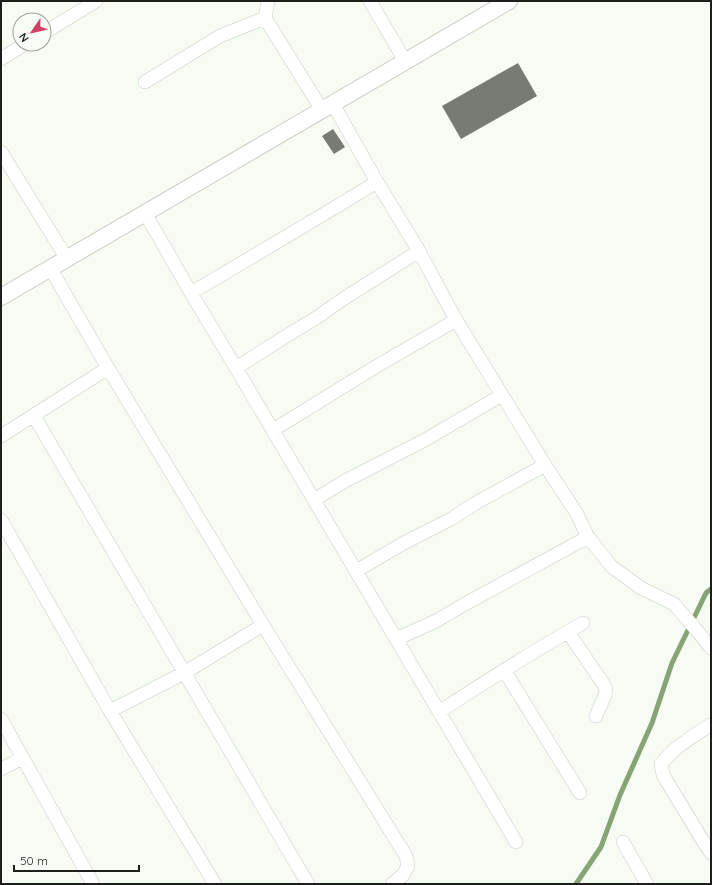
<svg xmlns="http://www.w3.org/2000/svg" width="712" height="885" viewBox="0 0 712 885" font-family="Quicksand,sans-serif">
  <rect width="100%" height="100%" fill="#f6fbf3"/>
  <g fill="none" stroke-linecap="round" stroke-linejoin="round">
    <path stroke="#87a477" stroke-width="5" d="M576,884L601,847L620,795L652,723L672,663L706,593L711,589"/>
  </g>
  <path fill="#767b74" d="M518,63L537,96L461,139L442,106Z
    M333,129L345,147L334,154L322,136Z"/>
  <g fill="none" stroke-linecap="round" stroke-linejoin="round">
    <g stroke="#c8cdc6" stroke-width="14">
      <path id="minor" d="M268,1L265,18L322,110
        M370,1L405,61
        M44,33L96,1
        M1,59L25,44
        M145,82L220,36L265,18
        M333,104L377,182L419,251L456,320L545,465L577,514L588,537L612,567L641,588L674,604L693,626L711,648
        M1,152L67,259
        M145,213L191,293L236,368L516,842
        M50,268L108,368L263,625L406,856L408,866L403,875L392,884
        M191,293C253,256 315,220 377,182
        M236,368L283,338L316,318L343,299L419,251
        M34,416L308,884
        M273,430L372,369L456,320
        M1,436L108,368
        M314,500L345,481L423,441L502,395
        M1,520L110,711L215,884
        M356,571L402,544L451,519L474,504L545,465
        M568,632L602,682L606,689L605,695L596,716
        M396,639L436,621L465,604L588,537
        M504,670L580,793
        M110,711L184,673L263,625
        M439,712C486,681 534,651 583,623
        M1,719L93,884
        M710,725C692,737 674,747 661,764L663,775L703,841L711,853
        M1,769L23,758
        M623,842L647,884"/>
    </g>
    <g stroke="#c8cdc6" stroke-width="18">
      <path id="tertiary" d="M1,297L509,1"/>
    </g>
    <use href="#minor" stroke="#fff" stroke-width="13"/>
    <use href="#tertiary" stroke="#fff" stroke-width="16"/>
  </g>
  <rect width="712" height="885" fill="none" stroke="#1e1f1d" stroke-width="4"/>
  <g transform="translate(32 32) rotate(236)"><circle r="19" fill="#f6fbf3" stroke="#a0a39d"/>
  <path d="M0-3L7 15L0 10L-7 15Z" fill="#d24265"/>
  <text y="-6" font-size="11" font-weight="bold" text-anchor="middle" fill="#1e1f1d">N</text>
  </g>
  <path d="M14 865v6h125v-6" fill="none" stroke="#1e1f1d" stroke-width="2"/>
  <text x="20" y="865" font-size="12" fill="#1e1f1d" stroke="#f6fbf3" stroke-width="3" paint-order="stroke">50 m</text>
</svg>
